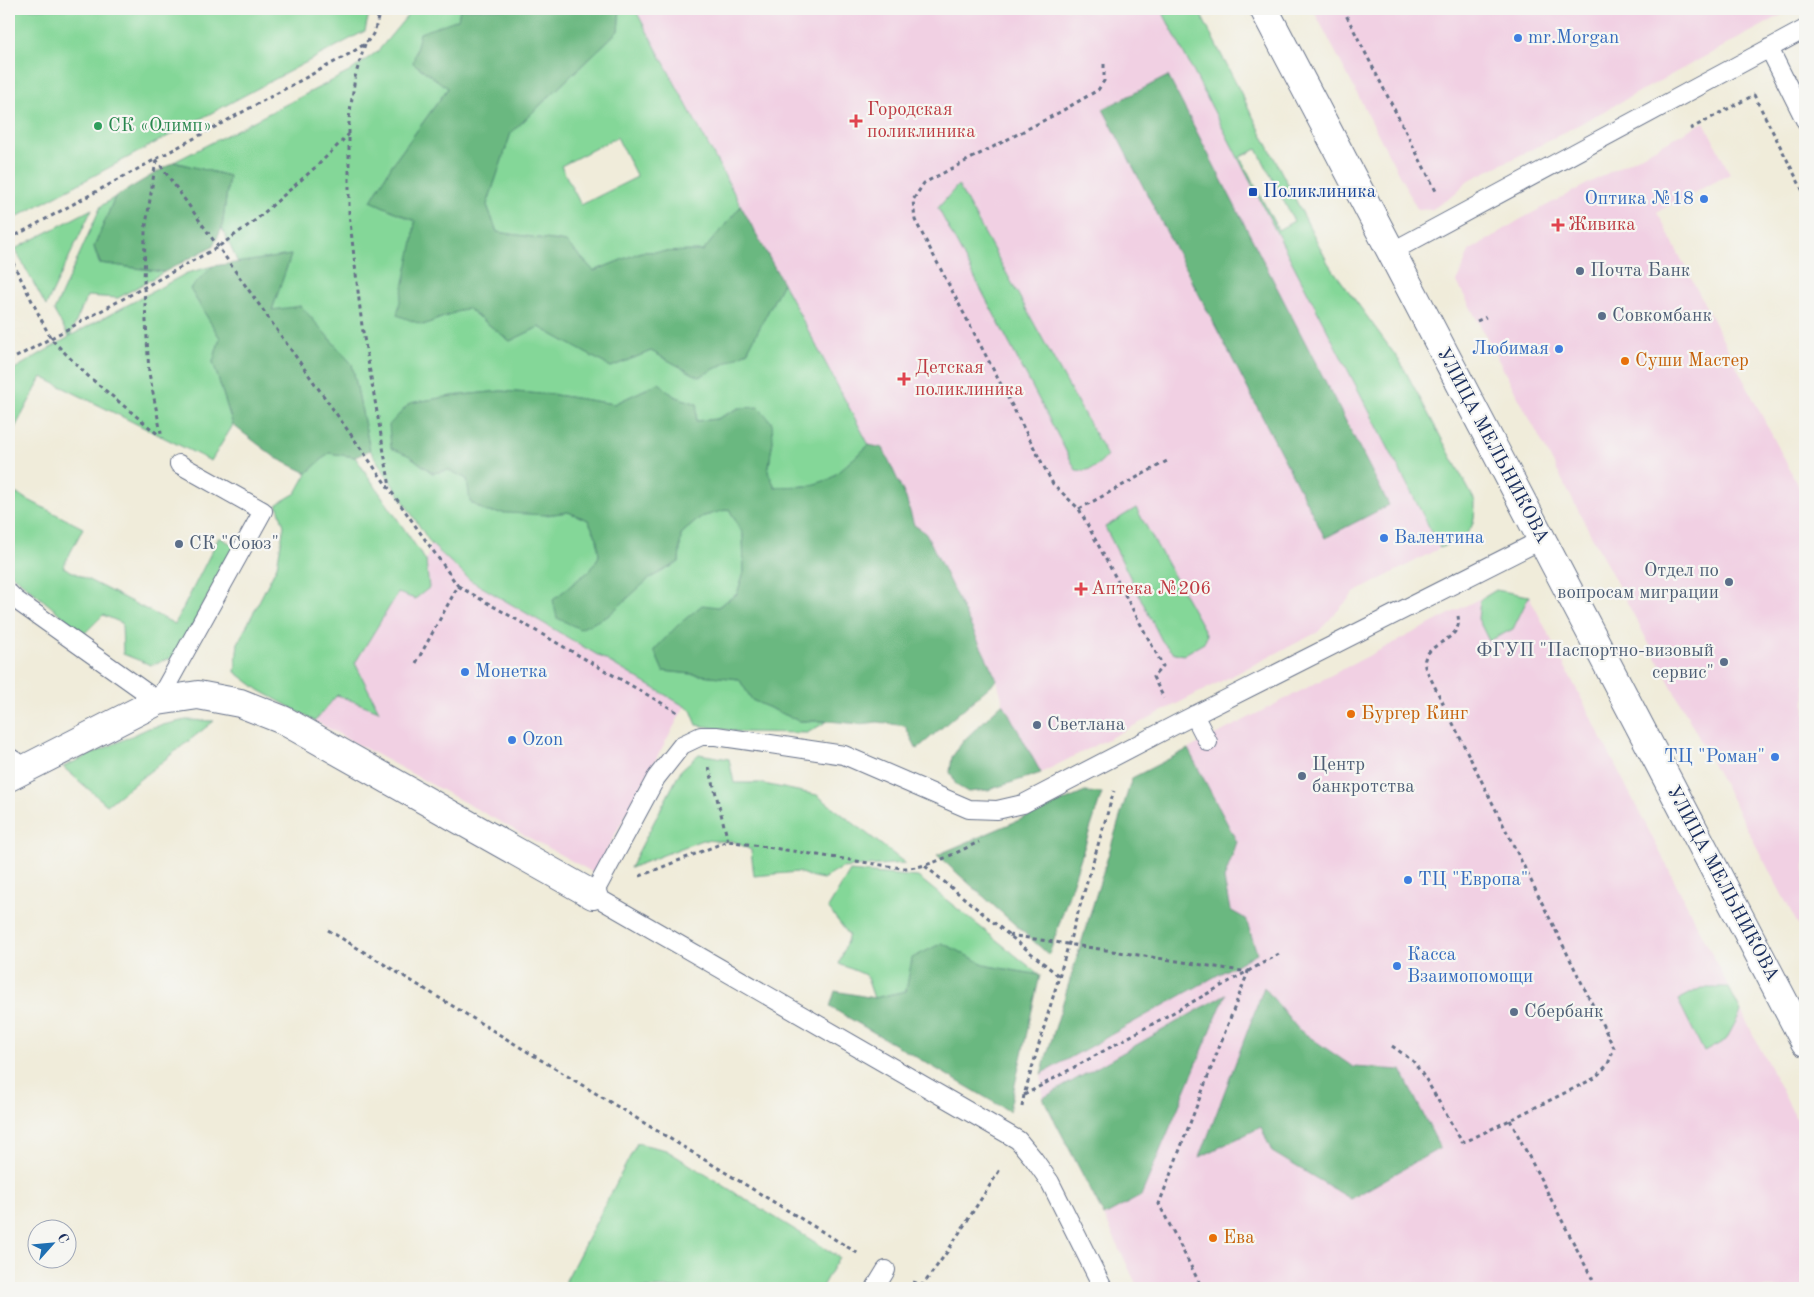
<svg xmlns="http://www.w3.org/2000/svg" width="1814" height="1297" viewBox="0 0 1814 1297" font-family="'Old Standard TT',serif">
  <rect width="100%" height="100%" fill="#f6f6f2"/>
  <filter id="ink" filterUnits="userSpaceOnUse"><feTurbulence type="fractalNoise" baseFrequency=".02" numOctaves="2"/><feDisplacementMap in="SourceGraphic" scale="10" xChannelSelector="R" yChannelSelector="G"/><feConvolveMatrix kernelMatrix="1 2 1 2 8 2 1 2 1" color-interpolation-filters="sRGB"/></filter>
  <filter id="wash" filterUnits="userSpaceOnUse"><feTurbulence type="fractalNoise" baseFrequency=".0096" numOctaves="4" result="noise"/><feDisplacementMap in="SourceGraphic" scale="20" xChannelSelector="R" yChannelSelector="G"/><feGaussianBlur stdDeviation="1.12" result="paint"/><feColorMatrix in="noise" values="0 0 0 0 0 0 0 0 0 0 0 0 0 0 0 0 0 1.4 0 .05"/><feComposite in="paint" operator="in"/></filter>
  <g filter="url(#wash)">
    <rect width="100%" height="100%" fill="#f0ecda"/>
    <path fill="#f1d0e3" d="M635,9H1161L1440,548L1354,593L1318,632L1041,773L1003,703L997,680L926,533L914,525L906,498L883,449L869,445Z
      M1313,9H1793L1541,145L1467,181L1457,193L1431,210L1417,209Z
      M1704,122L1730,174L1657,212L1805,499V938L1457,282L1469,251L1521,219Z
      M431,544L470,580L685,706L594,873L315,721L337,695L378,710L355,663L398,592L429,588L426,561Z
      M1496,590L1529,596L1805,1136V1288H1138L1104,1216L1043,1098L1041,1074L1132,778Z"/>
    <path fill="#84d798" stroke="#50837b" fill-rule="evenodd" d="M9,9H370L365,31L9,221Z
      M413,9H460L458,19L413,63L448,88L392,165L371,201L415,221L413,241L423,325L467,308L510,341L539,327L611,367L651,351L699,377L747,352L783,283L869,445L830,479L809,486L775,487L768,472L773,440L739,408L717,419L695,421L697,404L674,396L659,383L614,404L556,395L501,391L452,396L410,403V456L432,473L449,470L467,479L471,501L546,515L568,512L588,520L597,538L599,556L590,571L580,578L553,600L630,595L650,578L679,562L681,534L701,517L729,509L743,534L744,572L737,594L654,650L663,671L739,679L752,700L799,721H828L807,733L740,732L697,725L691,710L470,580L431,544L370,450L352,364L272,310L291,255L238,263L222,228L229,176L174,162L349,72L378,51Z
      M620,9H635L741,206L703,251L641,252L594,271L566,242L497,232L487,205L511,133L618,31ZM617,137L637,177L581,205L561,166Z
      M1161,9H1199L1203,19L1328,263L1401,363L1475,501C1475,535 1468,534 1440,548ZM1257,149L1294,221L1278,230L1240,157Z
      M958,185L1107,456C1098,467 1091,472 1076,470L938,208Z
      M115,197L94,247L99,263L164,272L118,298L87,296L70,336L187,273L213,266L190,289L220,338L213,362L233,425L211,461L42,377L9,439V374L16,368L69,337L54,311L101,206Z
      M92,209L46,306L15,249Z
      M329,453L355,457L426,561L429,588L415,599L398,593L355,663L379,711L337,695L315,721L259,690L235,672L238,643L277,566L284,526L277,504L296,493L307,473Z
      M9,490L83,528L63,567L175,624L219,537L235,546L176,656L151,665L123,654L122,623L103,615L84,634L9,572Z
      M1136,508L1207,635L1204,643L1183,655L1172,652L1162,641L1105,527Z
      M1496,590L1529,596L1513,629L1489,641L1478,619L1480,600Z
      M186,720L214,721L107,805L63,767L149,728Z
      M699,754L729,759L734,783H759L817,795L905,863L841,868L823,879L809,876L798,872L754,876L751,850L735,842L702,840L630,868L681,770Z
      M850,871L918,877L1040,975L988,966L942,944L913,959L906,991L874,998L866,975L839,964L849,935L828,908Z
      M1701,988H1729L1741,1012L1726,1040L1704,1052L1678,1000Z
      M637,1143L666,1150L839,1257L821,1288H562Z"/>
    <path fill="#6bb880" stroke="#43746f" d="M460,9H620L618,31L511,133L487,205L497,232L566,242L594,271L641,252L703,251L741,206L783,283L747,352L699,377L651,351L611,367L539,327L510,341L467,308L423,325L397,315L413,241L415,221L371,201L392,165L448,88L413,63L420,33L458,19Z
      M1168,76L1389,505L1325,538L1103,109Z
      M174,162L229,176L222,228L213,246L164,272L100,263L94,247L115,197Z
      M291,255L272,310L301,306L352,364L370,450L355,457L329,453L307,473L276,458L233,425L213,362L220,338L190,289L213,266Z
      M659,383L674,396L697,404L696,421L717,419L739,408L759,407L772,423L773,440L768,472L775,487L809,486L830,479L869,445L883,448L906,498L914,525L926,533L997,680L917,749L905,726L878,722L860,724L828,721H799L752,700L739,679L663,671L654,650L678,625L702,605L718,607L737,594L744,572L743,534L729,509L701,517L681,534L679,562L650,578L608,616L580,629L557,618L553,600L580,578L590,571L599,556L597,538L588,520L568,512L546,515L487,512L470,502L467,479L449,470L433,473L410,456L391,448L389,425L410,403L452,396L501,391L556,395L614,404Z
      M1003,703L1041,773L988,790L968,792L956,785L950,772L952,757L964,740Z
      M1188,749L1237,842L1224,879L1230,910L1246,919L1257,953L1041,1074L1132,778Z
      M1085,792L1102,793L1049,955L937,855Z
      M942,943L988,966L1040,975L1009,1111L830,1007L835,991L874,998L906,991L912,958Z
      M1264,987L1298,1029L1353,1067L1401,1070L1440,1148L1351,1199L1272,1152L1261,1127L1200,1157Z
      M1226,994L1141,1196L1104,1216L1043,1098Z"/>
  </g>
  <g filter="url(#ink)">
    <g fill="none" stroke-linecap="round" stroke-linejoin="round">
      <g stroke="#667189" stroke-width="20">
        <path id="lane" d="M1769,48L1805,120
          M1391,252L1805,29
          M9,593L16,600L158,701L263,511L179,464
          M1194,715L1208,742
          M9,757L26,768
          M875,1288L886,1270
          M1103,1288L1050,1182L1033,1158L1018,1140L593,895L656,778L682,745L701,736H716L844,755L969,809L997,810L1023,804L1177,724L1541,540"/>
      </g>
      <g stroke="#667189" stroke-width="30">
        <path id="street" d="M9,777L158,701L198,695L240,703L283,720L593,895"/>
      </g>
      <g stroke="#667189" stroke-width="30">
        <path id="secondary" d="M1264,9L1805,1042"/>
      </g>
      <path stroke="#667189" stroke-width="3" stroke-dasharray="4 4" stroke-linecap="butt" d="M1343,9L1437,193
        M365,44L355,77L349,119V213L362,326L390,487
        M1104,64V81L1098,90L1060,112L924,183L913,200L915,220L1053,484L1079,509L1163,666L1153,677L1164,698
        M1690,129L1754,95L1805,195
        M156,159L458,586
        M156,160L145,232L144,287L149,373L162,438
        M9,239L351,53C375,38 374,35 380,9
        M9,255L51,339L88,376L160,436
        M1477,321L1486,317
        M9,361L218,247L257,219L319,164L349,134
        M1079,509L1167,461
        M416,663L458,586L679,713
        M709,767L728,841
        M925,866L1059,976
        M640,876L728,841L901,868C929,869 954,853 979,842
        M328,930L859,1254
        M1009,935L1248,972L1159,1204L1202,1288
        M1392,1046L1413,1061L1427,1081L1462,1142L1467,1141L1595,1078L1608,1064L1614,1048L1425,667C1425,664 1424,661 1425,659C1431,640 1463,641 1458,616
        M1024,1095L1279,954
        M1022,1107L1024,1095L1114,791
        M1510,1120L1597,1288
        M913,1282L923,1285L947,1252L1001,1168"/>
      <use href="#lane" stroke="#fff" stroke-width="18"/>
      <use href="#street" stroke="#fff" stroke-width="28"/>
      <use href="#secondary" stroke="#fff" stroke-width="28"/>
    </g>
  </g>
  <g fill="#3f7fe0" stroke="#f6f6f2" stroke-width="2">
    <circle cx="1518" cy="38" r="5"/>
    <circle cx="1704" cy="199" r="5"/>
    <circle cx="1559" cy="349" r="5"/>
    <circle cx="1384" cy="538" r="5"/>
    <circle cx="465" cy="672" r="5"/>
    <circle cx="512" cy="740" r="5"/>
    <circle cx="1775" cy="757" r="5"/>
    <circle cx="1408" cy="880" r="5"/>
    <circle cx="1397" cy="966" r="5"/>
  </g>
  <g fill="#e0444e" stroke="#f6f6f2" stroke-width="2">
    <path d="M853.5 113.5h5v5h5v5h-5v5h-5v-5h-5v-5h5z"/>
    <path d="M1555.5 217.5h5v5h5v5h-5v5h-5v-5h-5v-5h5z"/>
    <path d="M901.5 371.5h5v5h5v5h-5v5h-5v-5h-5v-5h5z"/>
    <path d="M1078.5 581.5h5v5h5v5h-5v5h-5v-5h-5v-5h5z"/>
  </g>
  <circle fill="#2e9e5b" stroke="#f6f6f2" stroke-width="2" cx="98" cy="126" r="5"/>
  <rect fill="#1a4fb4" stroke="#f6f6f2" stroke-width="2" x="1248" y="187" width="10" height="10" rx="2.5"/>
  <g fill="#5c6f8a" stroke="#f6f6f2" stroke-width="2">
    <circle cx="1580" cy="271" r="5"/>
    <circle cx="1602" cy="316" r="5"/>
    <circle cx="179" cy="544" r="5"/>
    <circle cx="1729" cy="582" r="5"/>
    <circle cx="1724" cy="662" r="5"/>
    <circle cx="1037" cy="725" r="5"/>
    <circle cx="1302" cy="776" r="5"/>
    <circle cx="1514" cy="1012" r="5"/>
  </g>
  <g fill="#e8710a" stroke="#f6f6f2" stroke-width="2">
    <circle cx="1625" cy="361" r="5"/>
    <circle cx="1351" cy="714" r="5"/>
    <circle cx="1213" cy="1238" r="5"/>
  </g>
  <g text-anchor="middle" dominant-baseline="central" stroke-width="4.5" stroke-linejoin="round" paint-order="stroke">
    <g font-size="19" fill="#366cbe" stroke="#f6f6f2" text-anchor="start">
      <text x="1528" y="38">mr.Morgan</text>
      <text x="1694" y="199" text-anchor="end">Оптика №18</text>
      <text x="1549" y="349" text-anchor="end">Любимая</text>
      <text x="1394" y="538">Валентина</text>
      <text x="475" y="672">Монетка</text>
      <text x="522" y="740">Ozon</text>
      <text x="1765" y="757" text-anchor="end">ТЦ "Роман"</text>
      <text x="1418" y="880">ТЦ "Европа"</text>
      <text x="1407" y="955">Касса<tspan x="1407" dy="22">Взаимопомощи</tspan></text>
    </g>
    <g font-size="19" fill="#be3a42" stroke="#f6f6f2" text-anchor="start">
      <text x="867" y="110">Городская<tspan x="867" dy="22">поликлиника</tspan></text>
      <text x="1568" y="225">Живика</text>
      <text x="915" y="368">Детская<tspan x="915" dy="22">поликлиника</tspan></text>
      <text x="1091" y="589">Аптека №206</text>
    </g>
    <g font-size="19" fill="#27864d" stroke="#f6f6f2" text-anchor="start">
      <text x="108" y="126">СК «Олимп»</text>
    </g>
    <g font-size="19" fill="#164399" stroke="#f6f6f2" text-anchor="start">
      <text x="1263" y="192">Поликлиника</text>
    </g>
    <g font-size="19" fill="#4e5e75" stroke="#f6f6f2" text-anchor="start">
      <text x="1590" y="271">Почта Банк</text>
      <text x="1612" y="316">Совкомбанк</text>
      <text x="189" y="544">СК "Союз"</text>
      <text x="1719" y="571" text-anchor="end">Отдел по<tspan x="1719" dy="22">вопросам миграции</tspan></text>
      <text x="1714" y="651" text-anchor="end">ФГУП "Паспортно-визовый<tspan x="1714" dy="22">сервис"</tspan></text>
      <text x="1047" y="725">Светлана</text>
      <text x="1312" y="765">Центр<tspan x="1312" dy="22">банкротства</tspan></text>
      <text x="1524" y="1012">Сбербанк</text>
    </g>
    <g font-size="19" fill="#c56008" stroke="#f6f6f2" text-anchor="start">
      <text x="1635" y="361">Суши Мастер</text>
      <text x="1361" y="714">Бургер Кинг</text>
      <text x="1223" y="1238">Ева</text>
    </g>
    <g font-size="19" fill="#1b2f5e" stroke="#f6f6f2">
      <text transform="translate(1492 446) rotate(62)">УЛИЦА МЕЛЬНИКОВА</text>
      <text transform="translate(1722 884) rotate(62)">УЛИЦА МЕЛЬНИКОВА</text>
    </g>
  </g>
  <rect width="1814" height="1297" fill="none" stroke="#f6f6f2" stroke-width="30"/>
  <g transform="translate(52 1244) rotate(63)"><circle r="24" fill="#f6f6f2" stroke="#9ea6b7"/>
  <path d="M0-4L9 19L0 12L-9 19Z" fill="#1f6fb2"/>
  <text y="-8" font-size="14" font-weight="bold" text-anchor="middle" fill="#1b2f5e">С</text>
  </g>
</svg>
